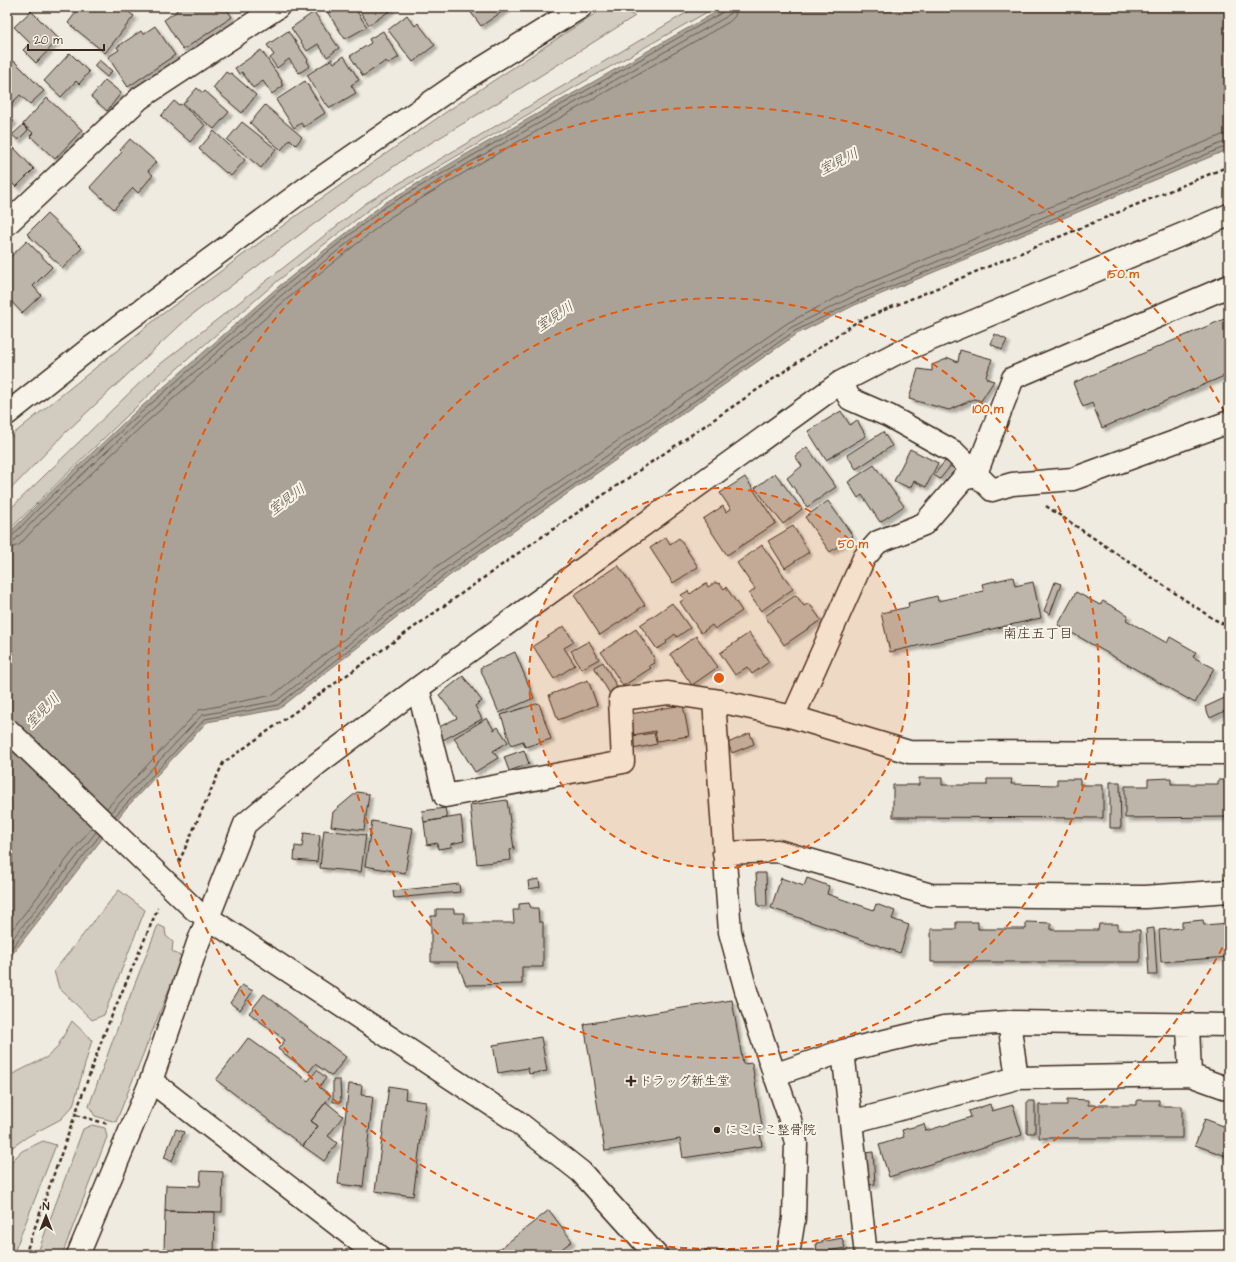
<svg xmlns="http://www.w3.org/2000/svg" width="1236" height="1262" viewBox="0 0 1236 1262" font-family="'Architects Daughter','Klee One',sans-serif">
  <defs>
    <filter id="shadow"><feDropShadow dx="3.5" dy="3.5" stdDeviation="1" flood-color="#0004"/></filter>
  </defs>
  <rect width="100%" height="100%" fill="#efebe0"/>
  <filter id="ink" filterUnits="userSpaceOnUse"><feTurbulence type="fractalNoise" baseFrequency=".025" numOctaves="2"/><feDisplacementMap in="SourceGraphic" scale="8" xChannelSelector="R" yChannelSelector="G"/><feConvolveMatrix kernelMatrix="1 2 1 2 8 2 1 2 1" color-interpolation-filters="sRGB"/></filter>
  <g filter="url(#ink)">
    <path fill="#d1cbc0" stroke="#867a6f" d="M605,7H616L635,16L497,103L406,158L353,195L189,317L65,433L7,493V439L161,315L296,216L449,110Z
      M696,7H716L587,80L380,201L275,283L162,382L7,532V512L154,369L366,203Z
      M119,890L145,910L104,1015L92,1020L59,988L54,971Z
      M158,925L165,928L166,936L173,942L172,951L182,957L116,1122L95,1116L89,1106L114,1037Z
      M72,1021L92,1040L73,1106L61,1119L27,1137L7,1151V1077L47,1057L56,1049Z
      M92,1125L105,1128L107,1137L62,1255H37L83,1129Z
      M43,1141L56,1145L13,1255H7V1166L22,1151Z"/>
    <path fill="#aaa296" stroke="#7e7266" d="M725,7H1229V149L855,305L797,334L449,576L279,709L207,722L126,808L7,961V535L36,506L132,415L278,287L383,204L470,152Z"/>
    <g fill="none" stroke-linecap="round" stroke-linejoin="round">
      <path stroke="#675a4e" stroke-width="1" d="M7,538L11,537L39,508L135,418L280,290L385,207L472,156L723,12L726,7
        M7,543L15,540L42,512L138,422L283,294L388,211L474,160L726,17L730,13L731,7
        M7,549L19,545L46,516L142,426L287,299L392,216L477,165L729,22L735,16L737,7
        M107,808L199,710L273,695L440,564L789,322L850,291L1222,135L1229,134
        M111,812L202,715L276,701L444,569L792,327L852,297L1229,140
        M115,816L205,719L278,705L447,573L795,331L854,302L1229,145
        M7,936L92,827
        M7,946L96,832
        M7,954L100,835"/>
    </g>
    <path fill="#bdb5aa" stroke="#3b2a1e" filter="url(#shadow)" d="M80,7H122L134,16L105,53L68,23Z
      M176,7H225L232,17L183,50L164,20L177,11L175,8Z
      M331,7H354L367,27L345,39L326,10Z
      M357,7H390L391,10L369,25Z
      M467,7H509L481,26Z
      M31,11L59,39L36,63L23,50L30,43L14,27Z
      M314,12L339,48L327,57L318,44L307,51L291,28Z
      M407,15L415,26L418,23L435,45L413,62L388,30Z
      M155,26L175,55L128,87L108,57L119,50L117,47L141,31L143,34Z
      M288,31L308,60L307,61L310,66L299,73L289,59L277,68L270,58L274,55L267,45Z
      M383,31L399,57L388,64L386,61L363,76L350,56L371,43L369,39Z
      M261,50L282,81L281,82L283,86L272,94L263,81L253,88L242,72L239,74L235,68Z
      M70,53L89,72L79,84L76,81L61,97L44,81Z
      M344,56L359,80L351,85L356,93L330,108L326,103L325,104L307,75L332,59L334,63Z
      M99,60L112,71L107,77L94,66Z
      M14,61L44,91L30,104L20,95L10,105L7,102V68Z
      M226,72L229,74L231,73L256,95L242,113L213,88Z
      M105,80L121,93L107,111L91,97Z
      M305,81L325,113L304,127L301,123L294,128L276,100Z
      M197,88L203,93L205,91L229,112L214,129L183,104Z
      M47,98L82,130L55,159L30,136L33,133L23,124Z
      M174,101L179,105L181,104L205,125L190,142L161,116Z
      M265,105L302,137L296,145L290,139L281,150L250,123Z
      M7,115L14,121L7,128Z
      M242,122L276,149L261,168L227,140Z
      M23,125L28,130L18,140L12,135Z
      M214,131L245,160L231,176L227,172L226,173L199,149Z
      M130,139L156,162L148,171L153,175L138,193L133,188L114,209L90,187L122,152L120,150Z
      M7,147L10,151L14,148L34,169L16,187L7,178Z
      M47,214L82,248L63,268L27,234Z
      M27,241L52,267L33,286L41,295L22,313L7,297V260Z
      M1229,317V374L1102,428L1092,403L1083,407L1073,383Z
      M995,334L1007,340L1002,350L991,344Z
      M960,350L992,359L986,376L987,379L994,381L981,401L974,399L949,410L909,399L918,369L932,371V365L949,358L958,362Z
      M841,411L850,425L857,420L866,436L826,460L808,431Z
      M883,432L892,446L856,469L847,455Z
      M807,447L836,487L807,507L787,478L802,466L795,456Z
      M910,449L938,463L926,487L914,481L910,488L894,481Z
      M945,461L952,464L940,479L934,475Z
      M874,465L904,506L880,522L862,495L858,498L848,482Z
      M775,473L802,509L783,524L755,488Z
      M745,477L776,523L727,555L703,519L723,506L726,512L731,509L720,493Z
      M828,501L853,536L830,552L805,517Z
      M793,526L809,552L785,568L768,541Z
      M666,537L670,544L679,538L698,567L673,583L650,548Z
      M762,545L793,589L761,611L749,594L755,589L737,563Z
      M618,565L645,605L600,635L574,595Z
      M1013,577L1015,586L1033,582L1041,618L890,652L881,613L909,607L908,603L937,596L938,601L984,591L982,584Z
      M716,582L717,584L719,583L724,589L726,587L742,611L715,629L712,625L701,633L680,602L684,599L681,595L688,591L690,594L706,583L708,587Z
      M1055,582L1061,584L1050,614L1044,611Z
      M1076,592L1100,605L1103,601L1128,615L1126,620L1167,643L1170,637L1196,652L1193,657L1214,668L1195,703L1058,625Z
      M796,595L804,606L809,603L821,620L784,645L765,616Z
      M672,603L690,628L677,637L675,634L666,641L667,643L657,649L640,625Z
      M564,626L574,642L564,648L575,665L554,679L533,646Z
      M636,629L655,659L653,660L655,663L649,666L651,668L623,686L601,652Z
      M749,633L769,662L752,674L747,667L735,675L720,653Z
      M696,636L718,667L692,685L670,654Z
      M589,641L599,659L581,669L571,651Z
      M515,652L534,698L499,713L480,668Z
      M603,662L618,689L610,694L594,667Z
      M463,676L482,701L475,706L482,719L443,740L439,727L457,718L439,695Z
      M588,680L597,705L558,720L549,695Z
      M1229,696V709L1210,718L1205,707Z
      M539,703L551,739L525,747L523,741L511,745L501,715Z
      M683,705L689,736L657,741L655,731L633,735L630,714Z
      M487,718L494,730L498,727L508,742L493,751L498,758L475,772L454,738Z
      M654,733L657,744L633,749L632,736Z
      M750,733L754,744L732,753L728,743Z
      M524,750L529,764L509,771L504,757Z
      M919,778H942V785H987V779H1012L1011,784L1057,785V779H1080V785H1103V818L893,817V785H919Z
      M1171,778V784H1218V780H1229V817L1125,818V786H1148V779Z
      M1110,782H1120L1121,828H1110Z
      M357,792L369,794L364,830L331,826L333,812Z
      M507,800L514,849L510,850L511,860L477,864L470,805Z
      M445,808L447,818L424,822L422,811Z
      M461,816L464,841L451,844V847L438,849L437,843L427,845L424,822Z
      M372,821L413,828L405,873L365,866Z
      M324,830L366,835L361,872L320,868Z
      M304,833L320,835L317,862L294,860L295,846L302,847Z
      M756,873H766L767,906H758Z
      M781,878L804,886L807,878L829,886L827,894L874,910L876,904L895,911L892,919L909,925L900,953L771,908Z
      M539,879L540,887L529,889L528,881Z
      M459,884L460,892L394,898L393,891Z
      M529,903L531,908H538L539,922H543V967H522V984L466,985L457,962H431V916H436V909H454V913H464V923H514L513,910H519V904Z
      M1203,920L1204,925L1229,923V957L1161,962L1159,930L1182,928V922Z
      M956,922H978V929H1026V922L1051,923V930H1098L1099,924H1118V930H1140V962H931V929H956Z
      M1154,928L1157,975H1149L1146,929Z
      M242,985L253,991L240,1010L230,1003Z
      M264,994L346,1057L332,1076L315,1064L309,1072L278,1049L285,1040L249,1013Z
      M732,1000L743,1064L752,1063L762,1126H759L762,1146L683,1158L680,1139L605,1151L584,1024Z
      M541,1037L547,1071L529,1074L528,1068L498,1073L493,1045Z
      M248,1038L308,1081L317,1070L326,1078L319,1087L331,1095L311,1121L318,1126L303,1146L216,1080Z
      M333,1080H340L341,1102H333Z
      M349,1084L362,1085L361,1095L373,1096L363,1187L338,1184Z
      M389,1086L406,1089L405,1099L426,1102L413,1196L375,1191Z
      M1067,1099L1088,1100V1105H1137V1100H1159V1106H1182V1138H1039V1105H1067Z
      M1027,1101H1035V1133H1027Z
      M326,1102L343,1116L328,1136L337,1143L324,1161L303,1146L318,1126L311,1121Z
      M990,1104L992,1111L1013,1105L1022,1135L889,1177L879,1145L904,1137L902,1130L924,1124L926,1131L971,1117L969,1111Z
      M1205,1119L1226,1127L1229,1120V1157L1195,1145Z
      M176,1129L184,1132L172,1161L164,1158Z
      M873,1152L875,1184L866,1185L864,1153Z
      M201,1171L223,1172L222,1212L165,1211L166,1185L200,1186Z
      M549,1210L572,1241L554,1255H492Z
      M165,1211L215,1212L214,1255H155V1251L164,1252Z
      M842,1238L845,1248L817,1253L816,1243Z"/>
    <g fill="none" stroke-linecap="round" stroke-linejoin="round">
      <g stroke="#3b2a1e" stroke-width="25">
        <path id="minor" d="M7,224L140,98L278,7
          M841,382L850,399L889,416L954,452L992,490L1012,484L1073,479L1229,422
          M7,414L89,349L305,189L463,80L581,7
          M975,476L1013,378L1229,286
          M418,688L445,796L623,762L620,699L668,693L714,700
          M793,717L909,752L1229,753
          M724,853L778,851L931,895L1145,897L1229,891
          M196,910L515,1120L581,1172L656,1255
          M1009,1022L1017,1078
          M1188,1025L1190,1075
          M843,1051L866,1255
          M774,1075L843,1051L944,1027L1009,1022L1229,1025
          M151,1081L377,1255
          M851,1122L1017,1078L1190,1075L1229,1089
          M913,1251L1229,1241
          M78,1255L151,1081L198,943L245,824L317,764L418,688L841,382L895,354L1229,215
          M788,1255L794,1218L796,1143L789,1116L747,994L730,932L714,700L793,717L864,558L878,542L924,524L963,479L975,476
          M869,1255L913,1251L914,1255"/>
      </g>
      <path stroke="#3b2a1e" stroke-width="2.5" stroke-dasharray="4 3" stroke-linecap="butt" d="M1046,506L1212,618L1229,627
        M179,862L223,763L527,547L858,321L1229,166
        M76,1115L108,1124
        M25,1255L104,1034L158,908"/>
      <use href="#minor" stroke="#f7f3e8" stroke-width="22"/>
      <g stroke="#3b2a1e" stroke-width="25" stroke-linecap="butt">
        <path id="minor-bridge" d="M7,729L195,910"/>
      </g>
      <use href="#minor-bridge" stroke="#f7f3e8" stroke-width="22"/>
    </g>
  </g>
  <circle cx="719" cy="678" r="190" fill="#e8590c" fill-opacity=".12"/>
  <g fill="none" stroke="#e8590c" stroke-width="2" stroke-dasharray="7 5">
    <circle cx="719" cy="678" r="190"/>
    <circle cx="719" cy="678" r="380"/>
    <path d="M1228 937A571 571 0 1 1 1228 419"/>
  </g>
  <g fill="#3b2a1e" stroke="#f7f3e8" stroke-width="1.5">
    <path d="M629 1075h4v4h4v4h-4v4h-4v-4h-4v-4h4z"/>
    <circle cx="717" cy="1130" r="4"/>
  </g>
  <g text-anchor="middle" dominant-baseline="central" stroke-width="4" stroke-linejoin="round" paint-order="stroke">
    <g font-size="13" fill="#3b2a1e" stroke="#f7f3e8" text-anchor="start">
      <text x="639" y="1081">ドラッグ新生堂</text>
      <text x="725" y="1130">にこにこ整骨院</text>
    </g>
    <g font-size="14" font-style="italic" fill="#625448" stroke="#f7f3e8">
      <text transform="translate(839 162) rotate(-27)">室見川</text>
      <text transform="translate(555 317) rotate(-34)">室見川</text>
      <text transform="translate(287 500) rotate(-37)">室見川</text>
      <text transform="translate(43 711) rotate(-46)">室見川</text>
    </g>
    <g font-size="14" fill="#3b2a1e" stroke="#f7f3e8">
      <text x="1038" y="634">南庄五丁目</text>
    </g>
  </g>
  <circle cx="719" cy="678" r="6" fill="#e8590c" stroke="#f7f3e8" stroke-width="2"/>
  <g font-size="12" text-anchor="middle" font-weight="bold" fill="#e8590c" stroke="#f7f3e8" stroke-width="4" stroke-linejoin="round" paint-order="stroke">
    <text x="1123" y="278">150 m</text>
    <text x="988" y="413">100 m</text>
    <text x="853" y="548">50 m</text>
  </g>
  <rect width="1236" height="1262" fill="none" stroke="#f7f3e8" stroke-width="24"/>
  <rect x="12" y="12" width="1212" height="1238" fill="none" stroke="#3b2a1e" stroke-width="1.5" filter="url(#ink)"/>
  <g transform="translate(46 1216)" stroke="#f7f3e8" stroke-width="3" paint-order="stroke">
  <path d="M0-3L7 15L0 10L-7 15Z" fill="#3b2a1e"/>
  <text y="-6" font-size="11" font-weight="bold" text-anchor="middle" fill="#3b2a1e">N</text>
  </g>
  <path d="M28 44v6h76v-6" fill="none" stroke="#3b2a1e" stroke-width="2"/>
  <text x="34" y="44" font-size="12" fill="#3b2a1e" stroke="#f7f3e8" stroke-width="3" paint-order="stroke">20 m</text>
</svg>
